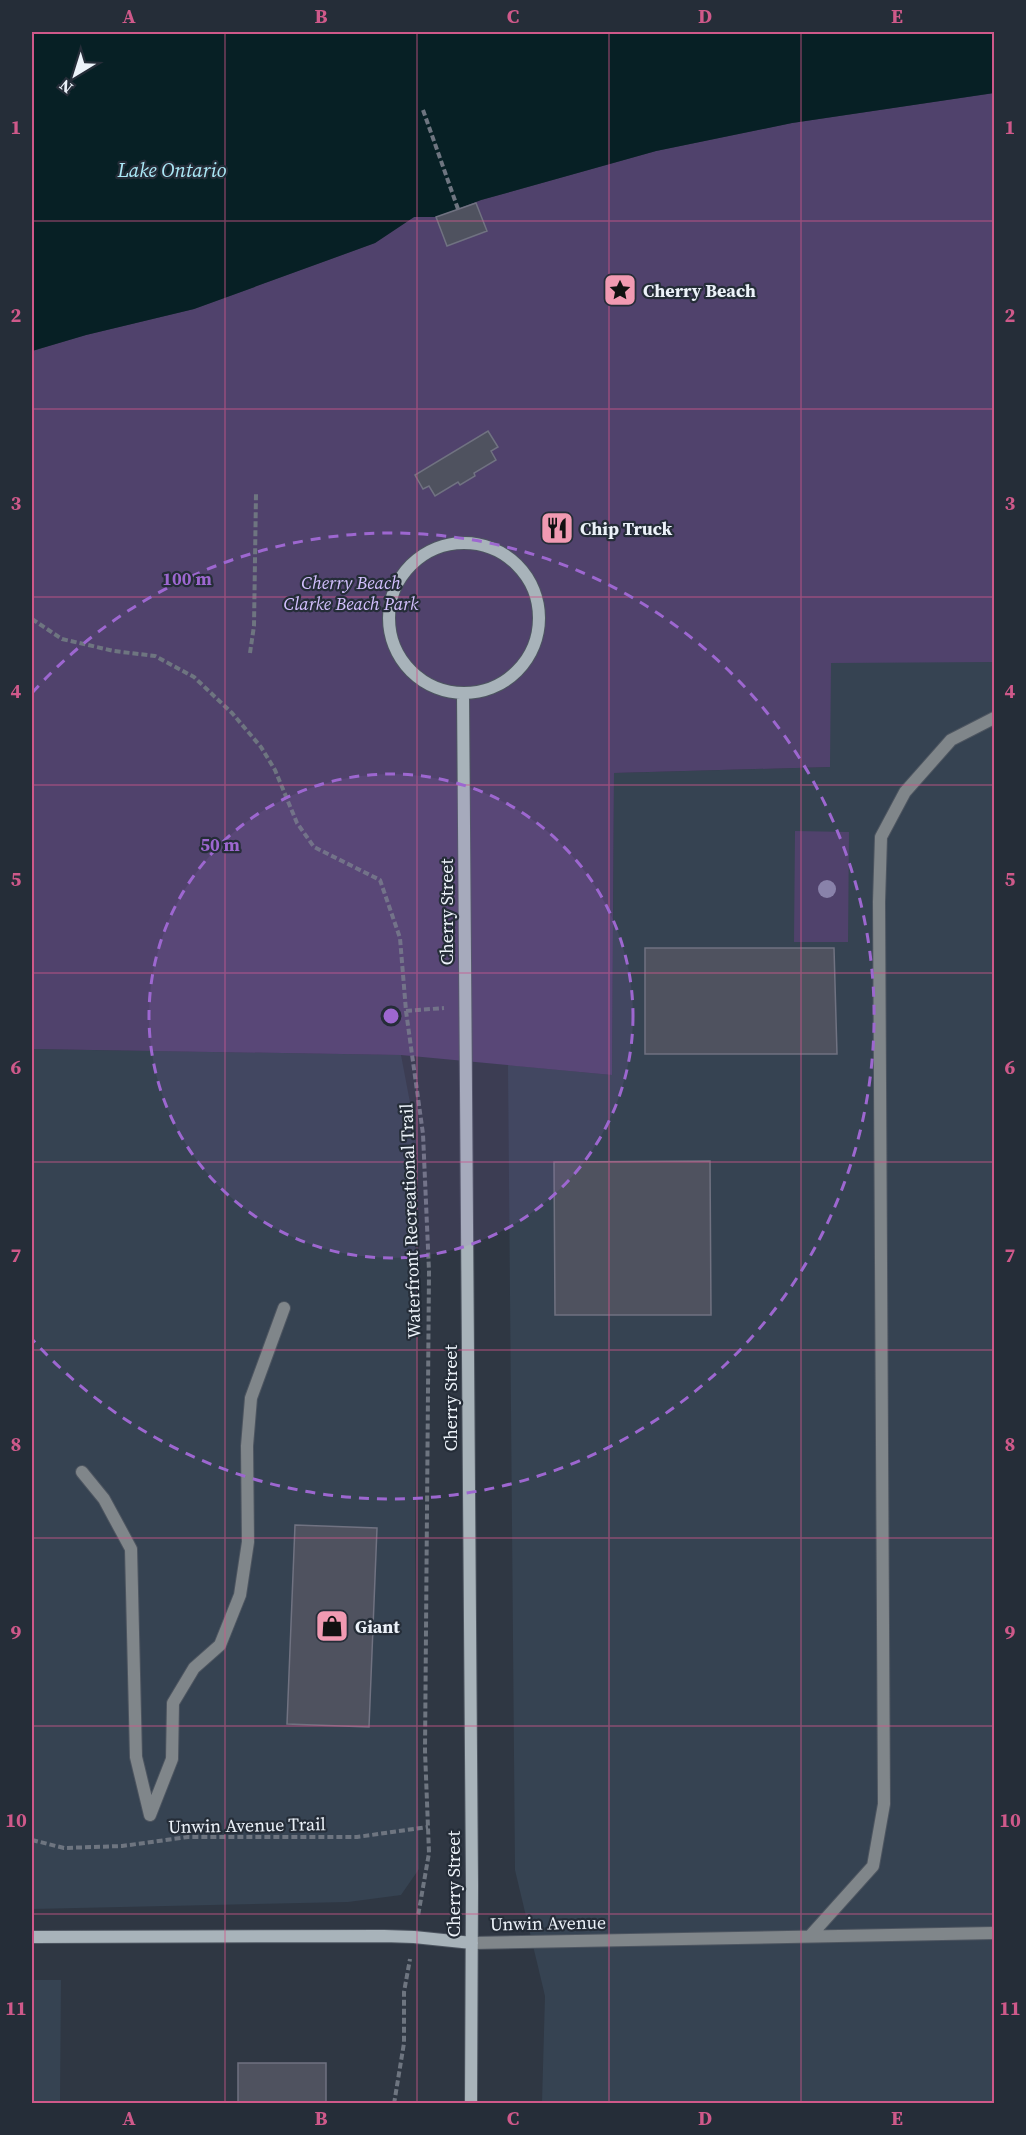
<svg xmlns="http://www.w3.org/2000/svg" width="1026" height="2135" viewBox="0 0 1026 2135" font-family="'Source Serif 4',serif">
  <rect width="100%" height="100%" fill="#2f3743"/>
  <path fill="#364352" d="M830,662H994V2103H542L545,1996L515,1870L508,1065L612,1075L614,773L830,767Z
    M32,1049L401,1055L415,1129L418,1210L415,1541L419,1869L401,1895L348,1902L32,1909Z
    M32,1980H61L60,2103H32Z"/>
  <path fill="#50426c" d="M994,93V662L831,663L830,767L614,773L612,1075L401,1055L32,1049V351L86,335L194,309L375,243L414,217H436L481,200L656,151L792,123Z
    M795,831L849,832L848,942H794Z"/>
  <path fill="#072025" d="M32,32H994V93L792,123L656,151L481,200L436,217H414L375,243L194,309L86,335L32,351Z"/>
  <path fill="#4f525f" stroke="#707281" stroke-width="1.5" d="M476,203L487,231L447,246L436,217Z
    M488,431L498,447L491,451L496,460L474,473L475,476L460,485L458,482L435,496L429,486L423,489L415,475Z
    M645,948H834L837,1054H645Z
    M710,1161L711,1315H555L554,1162Z
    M295,1525L377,1528L369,1727L287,1724Z
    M238,2063H326V2104H238Z"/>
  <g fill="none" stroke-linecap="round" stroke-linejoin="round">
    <g stroke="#4d5560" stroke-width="14">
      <path id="lane" d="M82,1472L104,1499L131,1549L136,1757L150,1815
        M150,1815L172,1759L173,1703L194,1668L220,1645L240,1595L248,1542L247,1446L251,1398L284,1308
        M811,1935L873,1866L884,1804L879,902L881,837L905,792L951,740L994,718
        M472,1943L994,1933"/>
    </g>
    <g stroke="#4d5560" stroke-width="14">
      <path id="secondary" d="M389 618a75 75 0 1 1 150 0a75 75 0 1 1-150 0Z
        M463,693L472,1886L471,2104
        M32,1937L384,1936L414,1937L472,1943"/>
    </g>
    <path stroke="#6e7580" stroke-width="4" stroke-dasharray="6 3" stroke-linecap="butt" d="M423,110L458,209
      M32,619L62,639L114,651L155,656L194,677L232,713L261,747L275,770L297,823L314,847L380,880L400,938L406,1011L423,1134L429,1271L425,1751L429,1853L418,1916
      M250,653L254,626L256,494
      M406,1011L444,1008
      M32,1840L64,1848L122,1846L188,1837H357L428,1827
      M394,2104L404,2043V1992L410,1959"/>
    <use href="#lane" stroke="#80868a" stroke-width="12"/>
    <use href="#secondary" stroke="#a8b3ba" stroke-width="12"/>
  </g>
  <circle fill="#8982aa" cx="827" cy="889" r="9"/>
  <path fill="none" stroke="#cf598a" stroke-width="1.5" stroke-opacity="0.55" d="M225,32V2104M417,32V2104M609,32V2104M801,32V2104M32,221H994M32,409H994M32,597H994M32,785H994M32,973H994M32,1162H994M32,1350H994M32,1538H994M32,1726H994M32,1914H994"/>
  <circle cx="391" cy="1016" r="242" fill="#9d67d0" fill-opacity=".12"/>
  <g fill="none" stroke="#9d67d0" stroke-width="3" stroke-dasharray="10 8">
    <circle cx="391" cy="1016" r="242"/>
    <path d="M32 693A483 483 0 1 1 32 1339"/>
  </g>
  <defs>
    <g id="sight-square" transform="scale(1.725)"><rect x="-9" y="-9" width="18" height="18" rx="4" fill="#f19ab2" stroke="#252d38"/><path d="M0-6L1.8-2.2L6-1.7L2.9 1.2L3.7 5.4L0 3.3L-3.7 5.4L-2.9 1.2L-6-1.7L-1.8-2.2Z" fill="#111"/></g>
    <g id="restaurant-square" transform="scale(1.725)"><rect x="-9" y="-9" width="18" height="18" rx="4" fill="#f19ab2" stroke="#252d38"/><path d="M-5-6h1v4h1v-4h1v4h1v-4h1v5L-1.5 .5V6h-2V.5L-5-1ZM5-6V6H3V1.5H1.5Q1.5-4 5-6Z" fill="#111"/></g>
    <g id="shop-square" transform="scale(1.725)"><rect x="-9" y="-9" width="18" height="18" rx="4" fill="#f19ab2" stroke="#252d38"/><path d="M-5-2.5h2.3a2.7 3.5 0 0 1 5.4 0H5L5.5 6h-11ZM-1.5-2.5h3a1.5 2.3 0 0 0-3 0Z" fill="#111"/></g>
  </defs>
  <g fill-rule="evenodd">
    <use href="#sight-square" x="620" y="290"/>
    <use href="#restaurant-square" x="557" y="528"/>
    <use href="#shop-square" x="332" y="1626"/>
  </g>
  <g text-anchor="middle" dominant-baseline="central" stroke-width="4.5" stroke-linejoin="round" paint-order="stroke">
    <g font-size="18" font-weight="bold" fill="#ecf2f9" stroke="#252d38" text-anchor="start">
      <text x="643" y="290">Cherry Beach</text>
      <text x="580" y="528">Chip Truck</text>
      <text x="355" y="1626">Giant</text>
    </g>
    <g font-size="18" font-style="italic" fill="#d3c0fe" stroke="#252d38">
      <text x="351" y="582">Cherry Beach<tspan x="351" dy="21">Clarke Beach Park</tspan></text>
    </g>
    <g font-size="18" fill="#ecf2f9" stroke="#252d38">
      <text transform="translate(446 912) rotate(-90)">Cherry Street</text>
      <text transform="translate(410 1221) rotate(-92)">Waterfront Recreational Trail</text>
      <text transform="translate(450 1398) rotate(-90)">Cherry Street</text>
      <text transform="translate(247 1825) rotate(-1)">Unwin Avenue Trail</text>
      <text transform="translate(453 1884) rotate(-90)">Cherry Street</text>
      <text transform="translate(548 1923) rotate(-1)">Unwin Avenue</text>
    </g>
    <g font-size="20" font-style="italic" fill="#abe9f7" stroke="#252d38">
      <text x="172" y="170">Lake Ontario</text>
    </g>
  </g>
  <circle cx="391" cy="1016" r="9" fill="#9d67d0" stroke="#252d38" stroke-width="3"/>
  <g font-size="18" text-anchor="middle" font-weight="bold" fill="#9d67d0" stroke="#252d38" stroke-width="4.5" stroke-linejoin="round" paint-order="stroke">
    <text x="187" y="585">100 m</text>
    <text x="220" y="851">50 m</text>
  </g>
  <rect width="1026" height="2135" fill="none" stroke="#252d38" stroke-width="66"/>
  <g transform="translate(75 75) rotate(218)" stroke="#252d38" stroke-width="4.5" paint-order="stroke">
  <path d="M0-4.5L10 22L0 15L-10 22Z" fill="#ecf2f9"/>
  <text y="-9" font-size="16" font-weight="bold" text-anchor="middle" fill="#ecf2f9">N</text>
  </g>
  <rect x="33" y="33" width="960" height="2069" fill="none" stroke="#cf598a" stroke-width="2"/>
  <g font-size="20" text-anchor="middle" font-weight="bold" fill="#cf598a">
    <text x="129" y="23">A</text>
    <text x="321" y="23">B</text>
    <text x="513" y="23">C</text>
    <text x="705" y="23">D</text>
    <text x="897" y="23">E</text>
    <text x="16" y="134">1</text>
    <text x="1010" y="134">1</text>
    <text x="16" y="322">2</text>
    <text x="1010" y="322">2</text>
    <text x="16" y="510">3</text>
    <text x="1010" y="510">3</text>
    <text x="16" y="698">4</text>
    <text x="1010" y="698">4</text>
    <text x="16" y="886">5</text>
    <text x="1010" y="886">5</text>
    <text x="16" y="1074">6</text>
    <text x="1010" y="1074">6</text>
    <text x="16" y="1262">7</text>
    <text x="1010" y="1262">7</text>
    <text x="16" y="1451">8</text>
    <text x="1010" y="1451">8</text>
    <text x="16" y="1639">9</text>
    <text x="1010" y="1639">9</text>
    <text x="16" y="1827">10</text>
    <text x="1010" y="1827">10</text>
    <text x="16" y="2015">11</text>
    <text x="1010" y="2015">11</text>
    <text x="129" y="2125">A</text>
    <text x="321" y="2125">B</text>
    <text x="513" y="2125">C</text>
    <text x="705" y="2125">D</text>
    <text x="897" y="2125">E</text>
  </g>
</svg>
